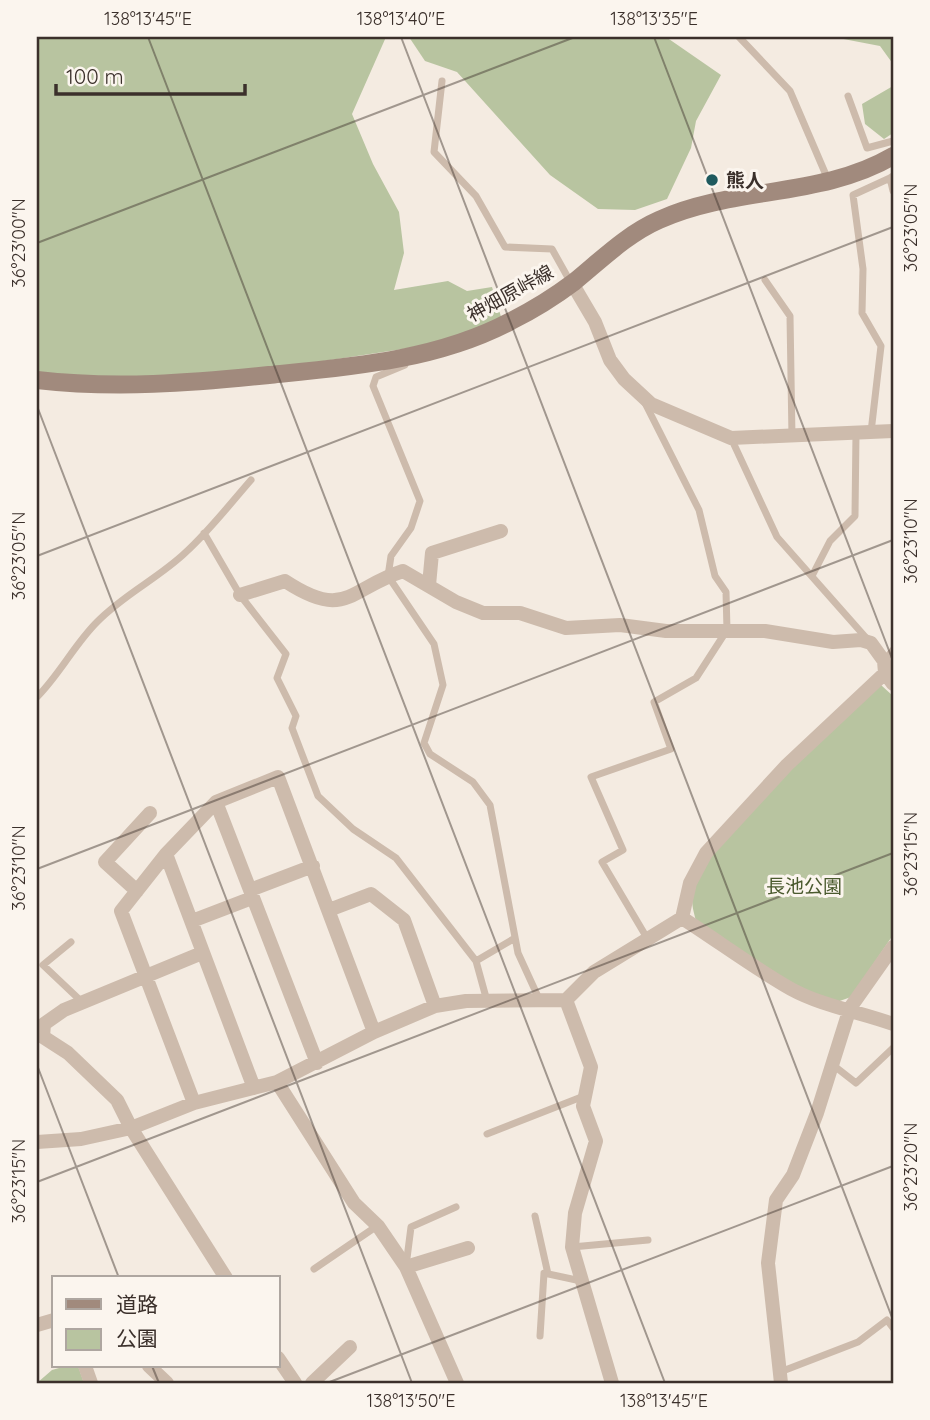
<svg xmlns="http://www.w3.org/2000/svg" width="930" height="1420" viewBox="0 0 930 1420" font-family="Quicksand,'Noto Sans JP',sans-serif">
  <rect width="100%" height="100%" fill="#f4ebe1"/>
  <path fill="#b8c4a0" d="M37,37H386L352,114L373,164L399,212L404,253L394,290L448,281L467,291L492,287L502,320L472,335L403,349L271,369L163,380L37,374Z
    M409,37H666L721,75L696,121L691,148L667,199L635,210L598,209L550,175L457,72L425,61Z
    M833,37H893V64L880,46Z
    M893,86V133L884,139L865,124L862,104Z
    M881,685L893,696V935L851,997L834,1003L793,986L697,924C693,910 690,901 694,887C708,835 838,726 881,685Z
    M66,1366H78L84,1383H37L52,1370Z"/>
  <g fill="none" stroke-linecap="round" stroke-linejoin="round">
    <path stroke="#cdbbac" stroke-width="7" d="M739,37L790,91L829,182
      M442,81L434,152L476,196L505,247L552,249L571,283
      M848,96L867,148L893,141
      M893,176L890,178L893,191
      M765,280L790,316L792,437
      M405,362V365L376,377L373,386L420,501L411,528L391,556L388,576L434,644L443,685L424,743L430,754L473,782L490,805L518,953L540,1001
      M645,403L699,510L715,576L726,592L727,630L696,678L654,702L671,749L591,777L623,850L602,862L647,938
      M871,432L881,346L862,313L863,269L853,195L890,178
      M731,438L777,537L868,640
      M204,533L240,595L286,654L277,678L296,716L292,728L318,796L353,829L396,858L476,961L487,1001
      M812,576L830,541L855,516L856,433
      M884,661L893,650
      M37,697C60,674 74,645 97,622C124,594 159,578 186,552C210,530 230,504 251,480
      M71,942L43,965L81,1001
      M476,961L515,938
      M833,1065L856,1083L893,1048
      M487,1134L584,1096
      M535,1216L548,1274
      M572,1247L648,1240
      M406,1266L411,1227L456,1207
      M314,1269L377,1226
      M540,1336L544,1273L581,1281
      M780,1372L858,1342L887,1320L893,1328"/>
    <path stroke="#cdbbac" stroke-width="14" d="M572,283L595,322L610,360L624,379L651,404L731,438L893,431
      M429,585L432,553L501,531
      M240,595L285,581C346,621 348,589 403,571L456,602L483,613H520L566,628L620,625L666,631H765L833,642L861,640L871,643L884,661L885,673L893,684
      M216,802L317,1063
      M166,854L254,1088
      M250,890L313,866
      M137,891L105,862L150,813
      M329,910L371,894L404,920L435,1006
      M682,918C718,941 754,968 791,989C822,1006 860,1012 893,1024
      M192,921L252,898
      M566,1000L591,1067L583,1106L596,1141L575,1213L572,1247L612,1383
      M37,1033L68,1053L117,1100L131,1128L226,1278
      M43,1037L44,1024L64,1010L202,953
      M277,1082L354,1203L378,1226L406,1267L457,1383
      M194,1103L121,911L166,854L216,802L278,777L374,1032
      M37,1142L81,1139L131,1128L194,1103L277,1082L374,1032L435,1006L466,1001L566,1000L594,972L682,918L690,883L706,853L787,765L885,673
      M406,1267L468,1248
      M37,1325L54,1320
      M278,1358L295,1383
      M85,1366L91,1383
      M149,1366L167,1383
      M312,1383L350,1347
      M781,1383L768,1263L776,1200L793,1175L817,1113L850,1008L893,947"/>
    <path stroke="#a18a7d" stroke-width="18" d="M37,380C115,389 192,383 269,375C350,367 438,360 511,321C533,310 554,297 574,282C601,260 627,234 659,220C734,186 821,198 893,156"/>
  </g>
  <path fill="none" stroke="#3b302b" stroke-width="2" stroke-opacity="0.45" d="M148,37L665,1383M401,37L893,1320M654,37L893,661M37,243L575,37M37,406L412,1383M37,556L893,227M37,869L893,540M37,1065L119,1278M37,1182L893,853M152,1366L159,1383M327,1383L893,1166"/>
  <circle fill="#1f5a5e" stroke="#fbf5ee" stroke-width="2.5" cx="712" cy="180" r="7"/>
  <g text-anchor="middle" dominant-baseline="central" stroke-width="6" stroke-linejoin="round" paint-order="stroke">
    <g font-size="19" font-weight="bold" fill="#3b302b" stroke="#fbf5ee" text-anchor="start">
      <text x="726" y="180">熊人</text>
    </g>
    <g font-size="19" fill="#3b302b" stroke="#fbf5ee">
      <text transform="translate(510 293) rotate(-29)">神畑原峠線</text>
    </g>
    <g font-size="19" fill="#4a5a2e" stroke="#fbf5ee">
      <text x="804" y="886">長池公園</text>
    </g>
  </g>
  <rect width="930" height="1420" fill="none" stroke="#fbf5ee" stroke-width="77"/>
  <rect x="52" y="1276" width="228" height="91" fill="#fbf5ee" stroke="#aea6a0" stroke-width="2"/>
  <rect x="66" y="1299" width="35" height="10" fill="#a18a7d" stroke="#aea6a0" stroke-width="2"/>
  <text x="116" y="1312" font-size="21" fill="#3b302b">道路</text>
  <rect x="66" y="1329" width="35" height="21" fill="#b8c4a0" stroke="#aea6a0" stroke-width="2"/>
  <text x="116" y="1346" font-size="21" fill="#3b302b">公園</text>
  <path d="M56 84v10h189v-10" fill="none" stroke="#3b302b" stroke-width="3.5"/>
  <text x="66" y="84" font-size="21" fill="#3b302b" stroke="#fbf5ee" stroke-width="5" paint-order="stroke">100 m</text>
  <rect x="38" y="38" width="854" height="1344" fill="none" stroke="#3b302b" stroke-width="2.5"/>
  <g font-size="18" text-anchor="middle" fill="#3b302b">
    <text x="148" y="25">138°13'45"E</text>
    <text x="401" y="25">138°13'40"E</text>
    <text x="654" y="25">138°13'35"E</text>
    <text transform="translate(911 228) rotate(-90)" y="6">36°23'05"N</text>
    <text transform="translate(19 243) rotate(-90)" y="6">36°23'00"N</text>
    <text transform="translate(911 541) rotate(-90)" y="6">36°23'10"N</text>
    <text transform="translate(19 556) rotate(-90)" y="6">36°23'05"N</text>
    <text transform="translate(911 854) rotate(-90)" y="6">36°23'15"N</text>
    <text transform="translate(19 868) rotate(-90)" y="6">36°23'10"N</text>
    <text transform="translate(911 1167) rotate(-90)" y="6">36°23'20"N</text>
    <text transform="translate(19 1181) rotate(-90)" y="6">36°23'15"N</text>
    <text x="411" y="1407">138°13'50"E</text>
    <text x="664" y="1407">138°13'45"E</text>
  </g>
</svg>
